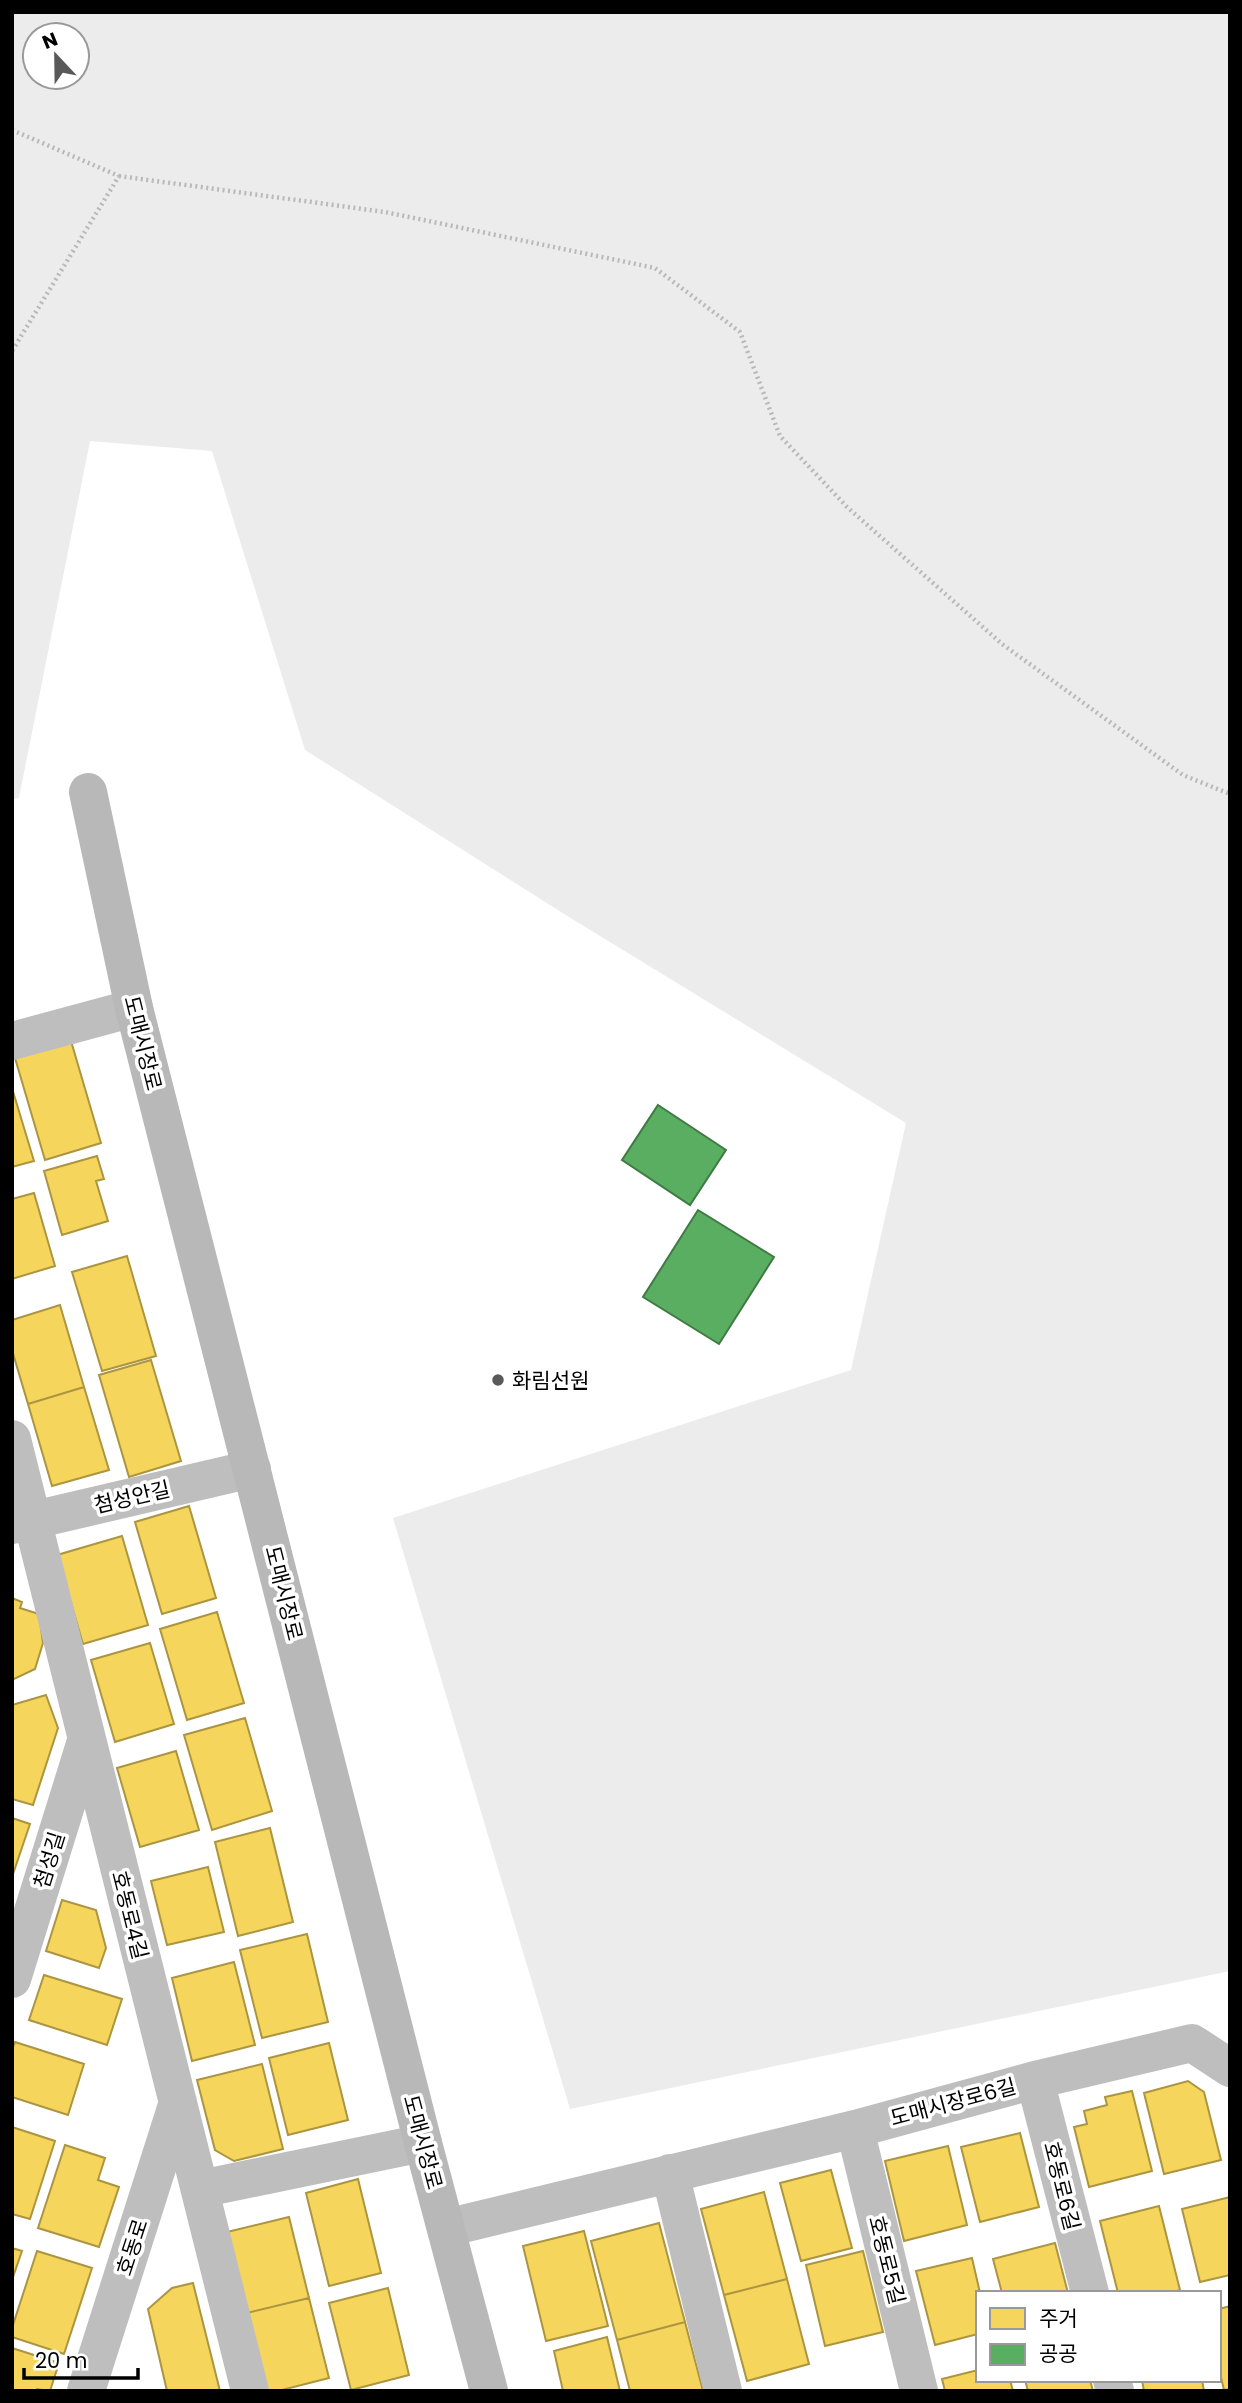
<svg xmlns="http://www.w3.org/2000/svg" width="1242" height="2403" viewBox="0 0 1242 2403" font-family="Poppins,'Noto Sans KR',sans-serif">
  <rect width="100%" height="100%" fill="#fff"/>
  <path fill="#ececec" fill-rule="evenodd" d="M12,12H1230V1971L570,2109L393,1518L851,1370L906,1123L569,917L305,750L212,451L90,441L19,798L12,799ZM35,35H77V77H35Z"/>
  <path fill="#f6d55c" stroke="#ac9540" stroke-width="2" d="M71,1041L101,1143L45,1160L15,1058Z
    M12,1088L34,1161L12,1167Z
    M97,1156L104,1179L96,1181L108,1221L62,1235L44,1171Z
    M34,1193L55,1266L12,1279V1199Z
    M127,1256L156,1356L102,1371L72,1272Z
    M60,1305L84,1387L28,1404L12,1350V1320Z
    M151,1360L181,1461L129,1477L99,1375Z
    M84,1387L109,1470L52,1486L28,1404Z
    M189,1506L216,1598L162,1614L135,1522Z
    M122,1536L148,1625L83,1644L57,1555Z
    M12,1598L22,1602L20,1608L39,1614L43,1643L35,1669L12,1680Z
    M217,1612L244,1703L187,1720L160,1629Z
    M150,1643L174,1724L115,1742L91,1660Z
    M46,1695L58,1728L33,1805L12,1799V1705Z
    M245,1718L272,1811L212,1830L184,1735Z
    M176,1751L199,1830L140,1847L117,1768Z
    M12,1818L30,1824L12,1877Z
    M270,1828L293,1922L238,1936L215,1842Z
    M208,1867L224,1932L167,1945L151,1881Z
    M62,1900L96,1910L106,1948L99,1968L46,1951Z
    M307,1934L328,2022L262,2038L240,1950Z
    M234,1962L255,2045L192,2061L172,1978Z
    M44,1975L122,1999L107,2045L29,2020Z
    M15,2042L84,2064L68,2115L12,2097V2049Z
    M329,2043L348,2120L288,2135L269,2058Z
    M262,2064L283,2149L234,2161L215,2150L197,2080Z
    M1188,2081L1204,2092L1221,2160L1164,2174L1144,2093Z
    M1132,2091L1152,2171L1089,2187L1074,2127L1087,2124L1084,2111L1107,2105L1105,2097Z
    M12,2127L55,2141L30,2219L12,2214Z
    M1020,2133L1039,2207L980,2222L961,2147Z
    M65,2145L105,2158L98,2180L119,2187L99,2247L38,2228Z
    M948,2146L967,2225L904,2241L885,2161Z
    M831,2170L852,2248L801,2261L780,2183Z
    M358,2179L381,2273L329,2286L306,2193Z
    M764,2192L787,2279L724,2295L701,2209Z
    M1230,2197V2275L1200,2282L1182,2209Z
    M1159,2206L1180,2290L1171,2293H1118L1100,2221Z
    M289,2217L309,2298L247,2313L227,2232Z
    M659,2223L685,2322L617,2340L591,2241Z
    M584,2231L608,2326L546,2341L523,2246Z
    M1055,2243L1068,2293H1002L993,2259Z
    M12,2248L22,2251L12,2280Z
    M37,2251L92,2268L64,2354L12,2337V2328Z
    M863,2251L883,2332L825,2346L806,2265Z
    M972,2258L980,2293H978V2334L935,2345L916,2271Z
    M787,2279L809,2364L747,2381L724,2295Z
    M193,2283L220,2391H167L148,2309L172,2288Z
    M388,2288L409,2375L351,2390L329,2303Z
    M309,2298L329,2378L278,2391H266L247,2313Z
    M1230,2306V2389L1224,2390L1219,2369V2309Z
    M685,2322L703,2391H630L617,2340Z
    M607,2337L620,2391H563L554,2351Z
    M12,2348L59,2363L50,2391L37,2389L36,2391H12Z
    M978,2370V2380H1010L1013,2391H945L942,2379Z
    M1025,2380H1090L1093,2391H1028Z
    M1142,2380H1202L1204,2391H1144Z"/>
  <path fill="#5aae61" stroke="#3f7a44" stroke-width="2" d="M658,1105L726,1150L690,1205L622,1160Z
    M698,1210L774,1257L719,1344L643,1297Z"/>
  <g fill="none" stroke-linecap="round" stroke-linejoin="round">
    <path stroke="#b9b9b9" stroke-width="4.5" stroke-dasharray="2 3.5" stroke-linecap="butt" d="M12,130L119,176L12,351
      M119,176L385,212L655,268L740,332L780,436L847,507L1002,644L1183,775L1230,794"/>
    <path stroke="#bebebe" stroke-width="38" d="M12,1041L134,1008
      M12,1439L250,2391
      M12,1525L252,1469
      M12,1979L86,1741
      M1035,2080L1090,2293
      M855,2129L919,2391
      M670,2173L723,2391
      M200,2189L423,2143
      M446,2228L855,2129L1035,2080L1192,2043L1230,2068
      M1112,2380L1115,2391
      M86,2391L178,2102"/>
    <path stroke="#b8b8b8" stroke-width="38" d="M88,792L134,1008L423,2143L489,2391"/>
  </g>
  <circle fill="#595959" stroke="#fff" stroke-width="2.5" cx="498" cy="1380" r="7"/>
  <g text-anchor="middle" dominant-baseline="central" stroke-width="7" stroke-linejoin="round" paint-order="stroke">
    <g font-size="21" fill="#000" stroke="#fff">
      <text transform="translate(143 1043) rotate(76)">도매시장로</text>
      <text transform="translate(132 1497) rotate(-13)">첨성안길</text>
      <text transform="translate(284 1593) rotate(76)">도매시장로</text>
      <text transform="translate(49 1860) rotate(-73)">첨성길</text>
      <text transform="translate(130 1915) rotate(76)">호동로4길</text>
      <text transform="translate(953 2102) rotate(-15)">도매시장로6길</text>
      <text transform="translate(423 2142) rotate(75)">도매시장로</text>
      <text transform="translate(1062 2186) rotate(76)">호동로6길</text>
      <text transform="translate(132 2247) rotate(-72)">호동로</text>
      <text transform="translate(887 2260) rotate(76)">호동로5길</text>
    </g>
    <g font-size="21" fill="#000" stroke="#fff" text-anchor="start">
      <text x="512" y="1380">화림선원</text>
    </g>
  </g>
  <rect width="1242" height="2403" fill="none" stroke="#000000" stroke-width="28"/>
  <rect x="976" y="2291" width="245" height="91" fill="#ffffff" stroke="#999999" stroke-width="2"/>
  <rect x="990" y="2308" width="35" height="21" fill="#f6d55c" stroke="#999999" stroke-width="2"/>
  <text x="1039" y="2326" font-size="21" fill="#000000">주거</text>
  <rect x="990" y="2344" width="35" height="21" fill="#5aae61" stroke="#999999" stroke-width="2"/>
  <text x="1039" y="2361" font-size="21" fill="#000000">공공</text>
  <g transform="translate(56 56) rotate(338)"><circle r="33" fill="#ffffff" stroke="#999999" stroke-width="2"/>
  <path d="M0-5L12 26L0 18L-12 26Z" fill="#595959"/>
  <text y="-10" font-size="19" font-weight="bold" text-anchor="middle" fill="#000000">N</text>
  </g>
  <path d="M24 2368v10h114v-10" fill="none" stroke="#000000" stroke-width="3.5"/>
  <text x="35" y="2368" font-size="21" fill="#000000" stroke="#ffffff" stroke-width="5" paint-order="stroke">20 m</text>
</svg>
